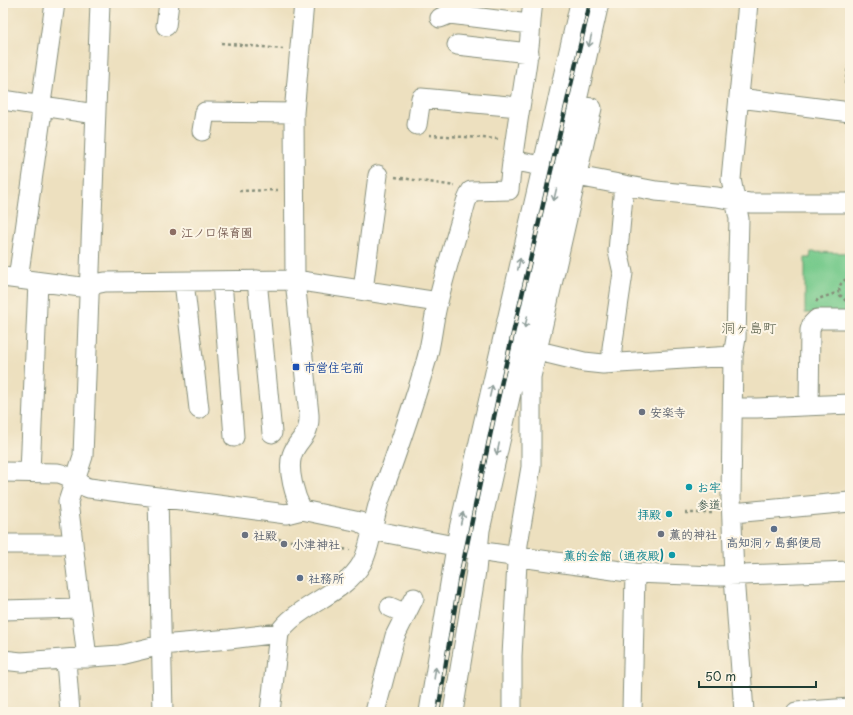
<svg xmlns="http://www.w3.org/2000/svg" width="853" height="715" viewBox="0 0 853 715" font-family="'Playpen Sans','Klee One',sans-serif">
  <rect width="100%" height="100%" fill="#fcf5e5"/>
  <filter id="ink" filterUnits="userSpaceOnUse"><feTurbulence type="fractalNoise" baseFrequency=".025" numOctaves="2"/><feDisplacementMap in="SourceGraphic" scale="8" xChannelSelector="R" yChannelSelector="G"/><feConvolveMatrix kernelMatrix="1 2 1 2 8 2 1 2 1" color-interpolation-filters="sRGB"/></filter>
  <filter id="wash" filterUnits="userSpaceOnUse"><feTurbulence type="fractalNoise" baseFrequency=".012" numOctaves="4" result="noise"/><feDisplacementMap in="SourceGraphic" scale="16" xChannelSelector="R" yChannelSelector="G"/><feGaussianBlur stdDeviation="0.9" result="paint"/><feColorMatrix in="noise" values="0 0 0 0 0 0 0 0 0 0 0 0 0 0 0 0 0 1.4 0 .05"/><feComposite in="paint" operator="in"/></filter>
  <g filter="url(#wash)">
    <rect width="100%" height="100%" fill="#ede0bf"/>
    <path fill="#77ca8c" stroke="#4b8460" d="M811,252L850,253V315L805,313V258H810Z"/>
  </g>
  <g filter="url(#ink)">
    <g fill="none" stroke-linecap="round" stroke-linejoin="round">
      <g stroke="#868e7a" stroke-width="21">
        <path id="minor" d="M440,18L450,14L529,24
          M166,26L169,3
          M457,45L529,53
          M739,98L850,112
          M3,100L95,114
          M417,125L421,98L519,107
          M202,131L205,112L294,113
          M512,160L541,166L577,176L656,191L717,197L750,203H850
          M3,277L81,287L105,282L295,280L438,302
          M18,279L41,118L42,96L55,3
          M257,280L272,433
          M222,281L234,437
          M184,282L199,409
          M363,290L378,175
          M526,348L584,362L603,364L733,356
          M612,363V348L623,273L618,251L624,185
          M809,405L810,330L812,324L817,319H850
          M733,408H757L850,404
          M3,472L58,473C70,475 78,485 89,488L286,514L302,510L360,522L371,530L491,553L635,573L715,576L850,571
          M30,472L38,282
          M158,497L163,712
          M302,510C295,496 287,471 292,455C298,437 310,438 309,415L295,280L294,113L304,3
          M733,513L850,502
          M3,544H73
          M390,607L406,614
          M3,610L80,608
          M87,658L68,502L83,456L100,3
          M3,660L21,662L120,655L161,645L230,639L279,633
          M66,661L70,712
          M270,712L279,633C297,605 345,594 362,563C371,547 373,520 379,502C396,455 413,407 427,358C432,340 433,320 438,302C446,268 457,235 466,202L471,191L509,190C513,144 522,100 528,54C531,37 530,20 533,3
          M375,712L395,636L414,598
          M429,712L459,529L580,3
          M453,712L476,571L480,530L599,3
          M512,712V656L518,544L531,467V377L592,108L576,106
          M632,712L635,573
          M744,712L734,576L731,497L733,356L736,338L739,219L731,179L748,3
          M796,712L850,708"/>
      </g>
      <path stroke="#868e7a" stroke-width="2.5" stroke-dasharray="3 3" stroke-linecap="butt" d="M221,43L283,49
        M845,84L850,55
        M429,135L500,139
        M395,177L455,186
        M239,191L278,190
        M846,301L840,295C838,286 841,280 850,278
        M816,302L818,299L839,292
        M685,513H715
        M272,538L350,550"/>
      <use href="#minor" stroke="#fff" stroke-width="19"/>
      <g stroke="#1f3d34" stroke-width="4.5">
        <path id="rail" d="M438,712L459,582L498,398L590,3"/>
      </g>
      <use href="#rail" stroke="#fcf5e5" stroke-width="3" stroke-dasharray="9" stroke-linecap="butt"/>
    </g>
    <defs><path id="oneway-shaft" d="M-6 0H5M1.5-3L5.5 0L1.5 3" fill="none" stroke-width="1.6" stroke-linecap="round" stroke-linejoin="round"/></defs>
    <g stroke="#8f9e9a">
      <use href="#oneway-shaft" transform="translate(590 41) rotate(103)"/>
      <use href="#oneway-shaft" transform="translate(555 195) rotate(103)"/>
      <use href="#oneway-shaft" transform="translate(519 264) rotate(-78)"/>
      <use href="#oneway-shaft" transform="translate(526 322) rotate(103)"/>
      <use href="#oneway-shaft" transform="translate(491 391) rotate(-77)"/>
      <use href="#oneway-shaft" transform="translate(498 449) rotate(102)"/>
      <use href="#oneway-shaft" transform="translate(462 518) rotate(-77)"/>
      <use href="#oneway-shaft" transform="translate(435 673) rotate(-82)"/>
    </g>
  </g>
  <circle fill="#8d6e63" stroke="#fcf5e5" stroke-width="1.5" cx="173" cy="232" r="4"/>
  <rect fill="#1a4fb4" stroke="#fcf5e5" stroke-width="1.5" x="292" y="363" width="8" height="8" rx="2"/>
  <g fill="#6b7280" stroke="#fcf5e5" stroke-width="1.5">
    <circle cx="642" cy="412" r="4"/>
    <circle cx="661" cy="534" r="4"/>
    <circle cx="245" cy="535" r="4"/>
    <circle cx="284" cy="544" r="4"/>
  </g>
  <g fill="#0f9aa8" stroke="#fcf5e5" stroke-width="1.5">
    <circle cx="689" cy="487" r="4"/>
    <circle cx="669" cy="514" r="4"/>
    <circle cx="672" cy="555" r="4"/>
  </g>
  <g fill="#5c6f8a" stroke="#fcf5e5" stroke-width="1.5">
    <circle cx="774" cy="529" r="4"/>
    <circle cx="300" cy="578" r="4"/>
  </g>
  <g text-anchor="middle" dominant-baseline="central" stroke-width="4" stroke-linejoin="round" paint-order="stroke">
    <g font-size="12" font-weight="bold" fill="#785e54" stroke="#fcf5e5" text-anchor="start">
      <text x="181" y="232">江ノ口保育園</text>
    </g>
    <g font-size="12" font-weight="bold" fill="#164399" stroke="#fcf5e5" text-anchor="start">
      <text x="304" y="367">市営住宅前</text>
    </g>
    <g font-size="12" font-weight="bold" fill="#5b616d" stroke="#fcf5e5" text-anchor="start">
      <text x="650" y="412">安楽寺</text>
      <text x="669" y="534">薫的神社</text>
      <text x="253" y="535">社殿</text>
      <text x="292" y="544">小津神社</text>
    </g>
    <g font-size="12" font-weight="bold" fill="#0d838f" stroke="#fcf5e5" text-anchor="end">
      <text x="697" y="487" text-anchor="start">お牢</text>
      <text x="661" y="514">拝殿</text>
      <text x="664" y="555">薫的会館（通夜殿)</text>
    </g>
    <g font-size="12" fill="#1f3d34" stroke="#fcf5e5">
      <text transform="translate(709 504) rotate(-1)">参道</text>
    </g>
    <g font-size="12" font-weight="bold" fill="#4e5e75" stroke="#fcf5e5">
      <text x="774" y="542">高知洞ヶ島郵便局</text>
      <text x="308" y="578" text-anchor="start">社務所</text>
    </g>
    <g font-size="14" fill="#5f6551" stroke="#fcf5e5">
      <text x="749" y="327">洞ヶ島町</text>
    </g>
  </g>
  <rect width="853" height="715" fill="none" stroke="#fcf5e5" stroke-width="16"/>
  <path d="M699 681v6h117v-6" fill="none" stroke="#1f3d34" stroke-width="2"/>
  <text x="705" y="681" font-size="12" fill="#1f3d34" stroke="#fcf5e5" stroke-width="3" paint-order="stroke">50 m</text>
</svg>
